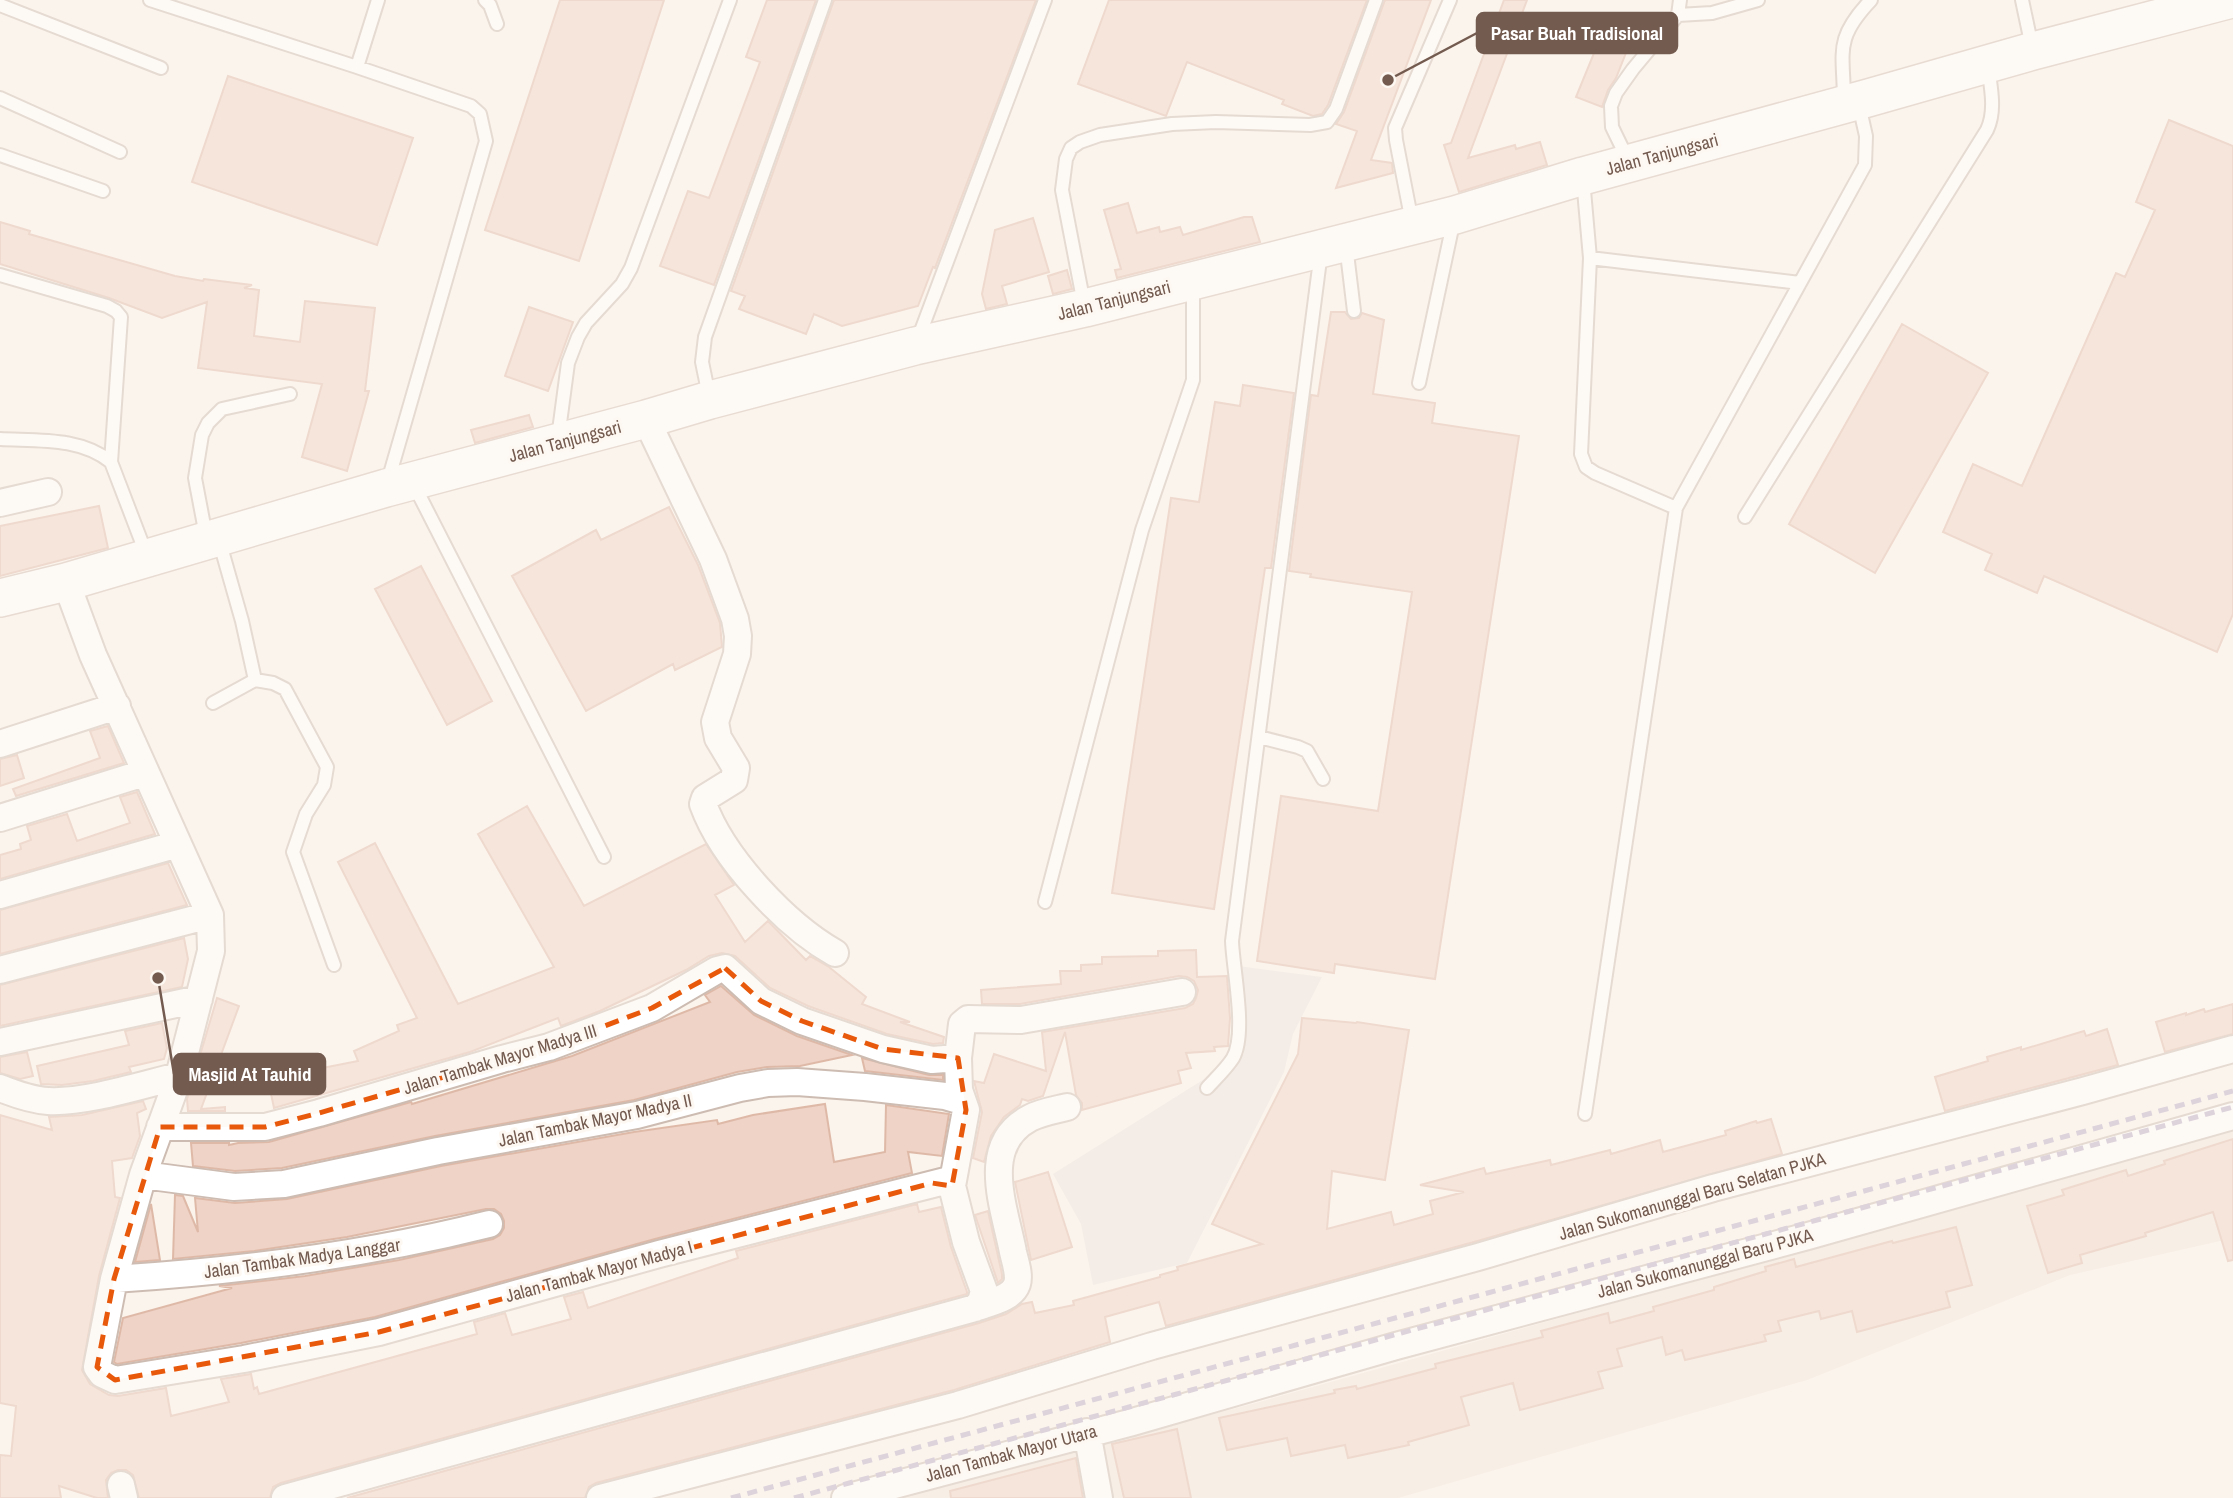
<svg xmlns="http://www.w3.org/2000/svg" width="2233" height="1498" viewBox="0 0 2233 1498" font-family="'Archivo Narrow',sans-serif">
  <rect width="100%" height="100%" fill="#fbf4ec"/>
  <path fill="#f2e6db" d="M2233,1130V1238L2070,1275L1807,1380L1398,1498H894L1256,1403Z"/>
  <path fill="#ebe5e1" d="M1238,966L1322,977L1293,1034L1284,1072L1187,1263L1093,1285L1081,1224L1053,1174L1244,1054Z"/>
  <path fill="#eed3c6" stroke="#dfb9a8" stroke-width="2" d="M560,0H664L579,261L485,230Z
    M767,0H816L714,285L660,266L688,191L709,198L760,62L746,57Z
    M834,0H1036L935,268L933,267L918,306L842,326L814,314L806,334L739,309L745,296L731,291Z
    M1109,0H1367L1328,105L1322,114L1313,116L1282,104L1284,100L1187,62L1166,116L1078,84Z
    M1385,0H1431L1371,160L1392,163L1393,173L1336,188L1357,131L1336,124L1344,112Z
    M1504,0H1527L1468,158L1515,145L1516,149L1540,142L1547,165L1459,192L1444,145L1451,143Z
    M1610,14L1637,25L1616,78L1608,90L1602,107L1576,97Z
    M228,76L413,138L377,245L192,182Z
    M2169,120L2233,146V614L2217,652L2044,576L2037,593L1985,570L1992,554L1943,532L1973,464L2022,486L2116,273L2125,277L2155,210L2136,202Z
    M1128,203L1137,233L1159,227L1160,232L1180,227L1183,235L1244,217H1252L1260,242L1117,278L1115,270L1121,269L1104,210Z
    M1033,218L1049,272L1002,286L1007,304L986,309L982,294L995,230Z
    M0,222L30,231L29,234L175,276L203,281L204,279L252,285L244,288L259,290L254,336L300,342L305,301L375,308L365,391H369L347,471L302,457L322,384L198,368L207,302L162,318L109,298L0,264Z
    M1067,270L1072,289L1053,294L1048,276Z
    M529,307L573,322L548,391L505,376Z
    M1331,312H1345L1351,319L1359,318L1362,313L1384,320L1373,394L1435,403L1432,423L1519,436L1435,979L1335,964L1334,973L1257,961L1281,796L1378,811L1412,592L1310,577L1311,574L1289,571L1311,395L1318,396Z
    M1902,324L1988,373L1875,573L1789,524Z
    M1243,385L1294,393L1271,568H1265L1214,909L1112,893L1171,498L1199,502L1215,402L1240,406Z
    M529,415L533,427L475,443L471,430Z
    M99,506L108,548L0,576V526Z
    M669,507L698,565L720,623L722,647L675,670L673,664L586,711L512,576L596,530L601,540Z
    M421,566L492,701L447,725L375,589Z
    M108,726L124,763L16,796L13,789L100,758L90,731Z
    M17,755L24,778L0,786V759Z
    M137,792L155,834L0,879V855L21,849L20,844L31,840L27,826L67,814L77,841L130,823L120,797Z
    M527,806L584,906L706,844L734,885L715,895L745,942L768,921L806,960L810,956L829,967L866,997L862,1004L910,1022H900L944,1037L943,1043L933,1044L887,1034L808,1006L770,988L735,956L722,953L709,956L686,970L600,1011L561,1026L558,1018L470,1052L274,1108L270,1089L314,1080L312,1070L358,1061L354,1051L399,1031L397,1025L417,1018L338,862L375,843L458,1004L554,967L478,834Z
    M168,863L187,905L0,954V910Z
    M184,938L188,959L182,987L0,1026V985Z
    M1196,950L1197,977L1227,976L1230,1018L1228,1046L1214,1047L1215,1051L1186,1053L1191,1068L1178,1071L1181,1083L1082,1110V1103L1076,1095L1065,1032L1043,1096L1028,1101L1022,1099L1020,1105L1004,1117L991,1136L984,1162L973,1158L982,1112L974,1081L984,1083L994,1054L1046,1071L1042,1032L1185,1008L1193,1004L1196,998L1198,990L1194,981L1187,977L1179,976L1020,1004H982L981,990L1061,984L1060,971H1081V965L1102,964V957L1158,956V951Z
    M721,986L754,1015L797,1036L852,1055L800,1066L767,1067L737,1072L634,1100L435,1136L282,1168L235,1171L193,1166L191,1143H229V1145L238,1143L269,1142L411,1102L412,1104L572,1056L710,1002L705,995Z
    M217,998L239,1006L201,1109L225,1107V1111H188L187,1099Z
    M2233,1004V1034L2165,1052L2156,1022L2186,1013V1015L2204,1009L2205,1012Z
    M1302,1018L1356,1023L1357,1022L1409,1030L1385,1180L1332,1171L1327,1229L1391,1212L1394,1225L1433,1214L1430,1201L1464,1192L1420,1185L1484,1168L1486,1174L1550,1160L1551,1165L1610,1150L1611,1154L1660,1140L1663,1152L1726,1135L1725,1131L1756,1121L1757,1123L1771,1119L1782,1154L1474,1242L1166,1326L1159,1302L1105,1317L1110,1342L954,1390L596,1483L589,1487L585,1498H347L979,1323L1006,1314L1022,1304L1032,1302L1035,1313L1074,1305L1073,1301L1160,1277V1275L1178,1270L1177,1267L1262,1244L1212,1224L1298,1054Z
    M162,1023L167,1048L164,1059L129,1067L131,1072L93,1081L62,1085L41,1084L37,1066L129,1045L125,1031Z
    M2107,1029L2118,1065L1945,1111L1935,1077L1988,1061L1987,1057L2021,1047V1050L2084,1031L2086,1036Z
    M27,1052L33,1076L20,1079L0,1073V1057Z
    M862,1058L929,1075H943V1080L865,1071Z
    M143,1101L146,1109L137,1113L140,1136L132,1158L112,1161L115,1197L120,1198L99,1276L82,1370L90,1384L109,1395L118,1396L166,1388L171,1416L229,1402L221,1379L251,1374L254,1389L257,1387L259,1394L477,1334L474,1322L505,1313L512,1335L571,1319L564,1297L583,1292L588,1308L738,1258L736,1251L917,1204L919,1212L941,1207L951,1247L967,1292V1294L281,1483L273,1487L270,1498H139L133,1475L126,1470H118L111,1473L106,1480L108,1498H97L59,1486L61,1498H0V1455L11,1456L16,1406L0,1403V1115L52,1130L49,1117L82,1115Z
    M825,1104L834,1162L885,1152L886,1105L949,1114L942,1156L908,1152L912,1173L655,1239L375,1317L241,1343L117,1364L114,1362L123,1318L232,1288L219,1286L305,1276L399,1260L493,1239L500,1235L504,1228V1221L501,1214L494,1209H486L347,1237L254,1251L173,1259L175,1195L183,1196L198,1232L195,1198L235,1203L287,1199L441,1166L634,1132L717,1120L718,1124L753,1115Z
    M2233,1139V1260L2228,1261L2213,1212L2145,1233L2146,1236L2080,1255L2082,1263L2048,1273L2027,1206L2064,1195L2062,1190L2126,1170L2128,1176L2165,1164L2164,1161Z
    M1048,1172L1072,1247L1031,1260L1015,1182Z
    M151,1204L160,1260L135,1262Z
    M988,1211L1002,1274V1279L998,1283L975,1215Z
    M1956,1227L1972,1285L1946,1292L1950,1307L1857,1332L1852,1311L1821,1319L1819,1311L1778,1321L1781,1331L1764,1335L1766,1341L1685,1360L1682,1350L1666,1355L1662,1337L1617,1349L1622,1366L1598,1372L1603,1388L1520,1410L1513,1383L1461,1397L1469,1425L1408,1442L1409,1445L1348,1458L1345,1445L1291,1456L1287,1438L1227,1450L1219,1418L1335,1393L1334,1390L1356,1386L1357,1389L1436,1368L1435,1364L1543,1337L1541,1331L1608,1313L1610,1323L1654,1311L1653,1307L1714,1290V1287L1766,1271L1765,1267L1794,1259L1796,1267L1892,1241L1893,1243Z
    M1177,1429L1191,1498H1124L1112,1444Z
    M1076,1458L1083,1498H951L950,1491Z"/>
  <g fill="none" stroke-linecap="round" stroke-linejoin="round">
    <g stroke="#cdbcb2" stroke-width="16">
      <path id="service" d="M150,0L357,67
        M378,0L357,67L471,106L480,114L486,141L388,481
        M485,0L490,5L497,24
        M2022,0L2032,47
        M0,5L161,68
        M1678,15L1712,13L1758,0
        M0,98L120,152
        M1844,102C1844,52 1833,40 1871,0
        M0,155L103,191
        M1629,162L1612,127L1611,106L1616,93L1633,69L1678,15L1680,0
        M1583,179L1590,258L1581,454L1586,467L1595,473L1676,508L1585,1114
        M1412,222L1396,140L1395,128L1450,0
        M1346,245L1354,311
        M1590,258L1800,283
        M0,275L107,306L116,311L121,317L111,462
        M1084,304L1062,190L1066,159L1071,148L1080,142L1100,135L1172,124L1216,122L1310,125L1327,122L1336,109L1376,0
        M918,339L1045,0
        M1419,383L1454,219
        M709,396L702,362L705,337L825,0
        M558,438L568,363L578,337L586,323L622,284L631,268L730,0
        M0,439C38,441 80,437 111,462L147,556
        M414,485L604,857
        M1676,508L1865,165L1866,136L1859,105
        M1745,517L1987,130C1996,111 1991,88 1988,67
        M206,536L195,478L202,435L208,423L222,409L290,394
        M255,680L273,683L285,689L327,767L324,785L306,814L293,852L334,965
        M213,703L255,680L242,621L219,540
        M1259,737L1298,747L1307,751L1323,779
        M1045,902L1142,530L1193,380V284
        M1207,1088C1216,1078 1226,1069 1233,1058C1247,1033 1233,970 1232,941L1321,252"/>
    </g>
    <g stroke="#cdbcb2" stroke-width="30">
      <path id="minor" d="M646,419L713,559L735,619L738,636L737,654L715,722L718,738L736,768L734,780L705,798L703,804C723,859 786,925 835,953
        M0,503L48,492
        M66,582L93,655L210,915L211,951L179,1076L143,1175L114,1279L97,1367L102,1374L115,1380L244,1359L379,1332L659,1254L945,1181L952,1186L966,1242L984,1291L981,1302L975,1308
        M0,744L117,706
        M0,818L144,773
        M0,895L178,844
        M0,970L210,915
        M0,1042L199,999
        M0,1088C15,1094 32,1100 48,1101C86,1103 141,1085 179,1076
        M160,1127H265L319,1113L502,1059L549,1047L652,1008L717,970L725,968L761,1001L802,1021L883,1049L932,1060L958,1058L962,1024L968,1019L1021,1020L1182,992
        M143,1175L234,1187L284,1184L438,1151L637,1115L740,1088L768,1083L797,1082L865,1087L945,1096L962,1101
        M952,1186L966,1110L959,1090L958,1058
        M114,1279C240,1271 366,1255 489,1224
        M1087,1432L1099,1498
        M121,1485L124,1498
        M285,1498L975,1308C988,1303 1012,1299 1017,1284C1020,1275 1015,1261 1013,1252C1005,1209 978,1145 1030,1118C1041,1112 1055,1110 1067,1107
        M600,1498L958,1405L1152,1346L1478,1257L1713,1188L2083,1091L2233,1049
        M845,1498L1129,1423L1396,1346L1808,1236L2233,1116"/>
    </g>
    <g stroke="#d1beb2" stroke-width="40">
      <path id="secondary" d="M0,598L66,582L386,488L646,419L710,400L915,346L1085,308L1455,215L1583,176L1868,98L2033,51L2228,0"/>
    </g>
    <use href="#service" stroke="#fff" stroke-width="12"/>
    <use href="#minor" stroke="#fff" stroke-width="26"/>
    <use href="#secondary" stroke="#fff" stroke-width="37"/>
    <path stroke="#b7aac5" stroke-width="5" stroke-dasharray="10 7" stroke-linecap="butt" d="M731,1498L2233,1091
      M794,1498L2233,1107"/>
  </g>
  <path d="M0 0H2233V1498H0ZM725,968L761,1001L802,1021L883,1049L958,1058L966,1110L952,1186L932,1183L379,1332L115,1380L97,1367L114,1279L160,1127H265L319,1113L549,1047L652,1008Z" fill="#fbf4ec" fill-opacity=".55" fill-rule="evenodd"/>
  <path fill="none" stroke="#e8590c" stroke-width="5" stroke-dasharray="14 9" stroke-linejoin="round" d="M725,968L761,1001L802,1021L883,1049L958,1058L966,1110L952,1186L932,1183L379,1332L115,1380L97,1367L114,1279L160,1127H265L319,1113L549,1047L652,1008Z"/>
  <g text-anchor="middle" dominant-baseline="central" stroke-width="6" stroke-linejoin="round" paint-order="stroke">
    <g font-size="18" fill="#745b50" stroke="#fef8f2">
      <text transform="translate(1662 154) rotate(-15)">Jalan Tanjungsari</text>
      <text transform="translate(1114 300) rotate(-14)">Jalan Tanjungsari</text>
      <text transform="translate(565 441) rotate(-15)">Jalan Tanjungsari</text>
      <text transform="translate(500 1059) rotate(-17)">Jalan Tambak Mayor Madya III</text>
      <text transform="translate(595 1120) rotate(-12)">Jalan Tambak Mayor Madya II</text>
      <text transform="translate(1692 1196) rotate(-16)">Jalan Sukomanunggal Baru Selatan PJKA</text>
      <text transform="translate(302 1258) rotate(-8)">Jalan Tambak Madya Langgar</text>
      <text transform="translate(1705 1263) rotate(-15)">Jalan Sukomanunggal Baru PJKA</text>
      <text transform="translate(599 1271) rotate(-15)">Jalan Tambak Mayor Madya I</text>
      <text transform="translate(1011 1453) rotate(-15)">Jalan Tambak Mayor Utara</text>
    </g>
  </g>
  <path fill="none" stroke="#745b50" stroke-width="2.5" d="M1388 80L1477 33M158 978L174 1074"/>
  <g fill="#745b50" stroke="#fef8f2" stroke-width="2.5">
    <circle cx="1388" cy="80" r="7"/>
    <circle cx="158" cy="978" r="7"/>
  </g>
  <g fill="#745b50" stroke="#745b50" stroke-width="2.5">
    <rect x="1477" y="13" width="200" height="40" rx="7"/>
    <rect x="174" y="1054" width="151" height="40" rx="7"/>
  </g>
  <g font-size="19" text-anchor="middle" font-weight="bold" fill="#fff">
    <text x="1577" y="40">Pasar Buah Tradisional</text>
    <text x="250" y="1081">Masjid At Tauhid</text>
  </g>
</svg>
